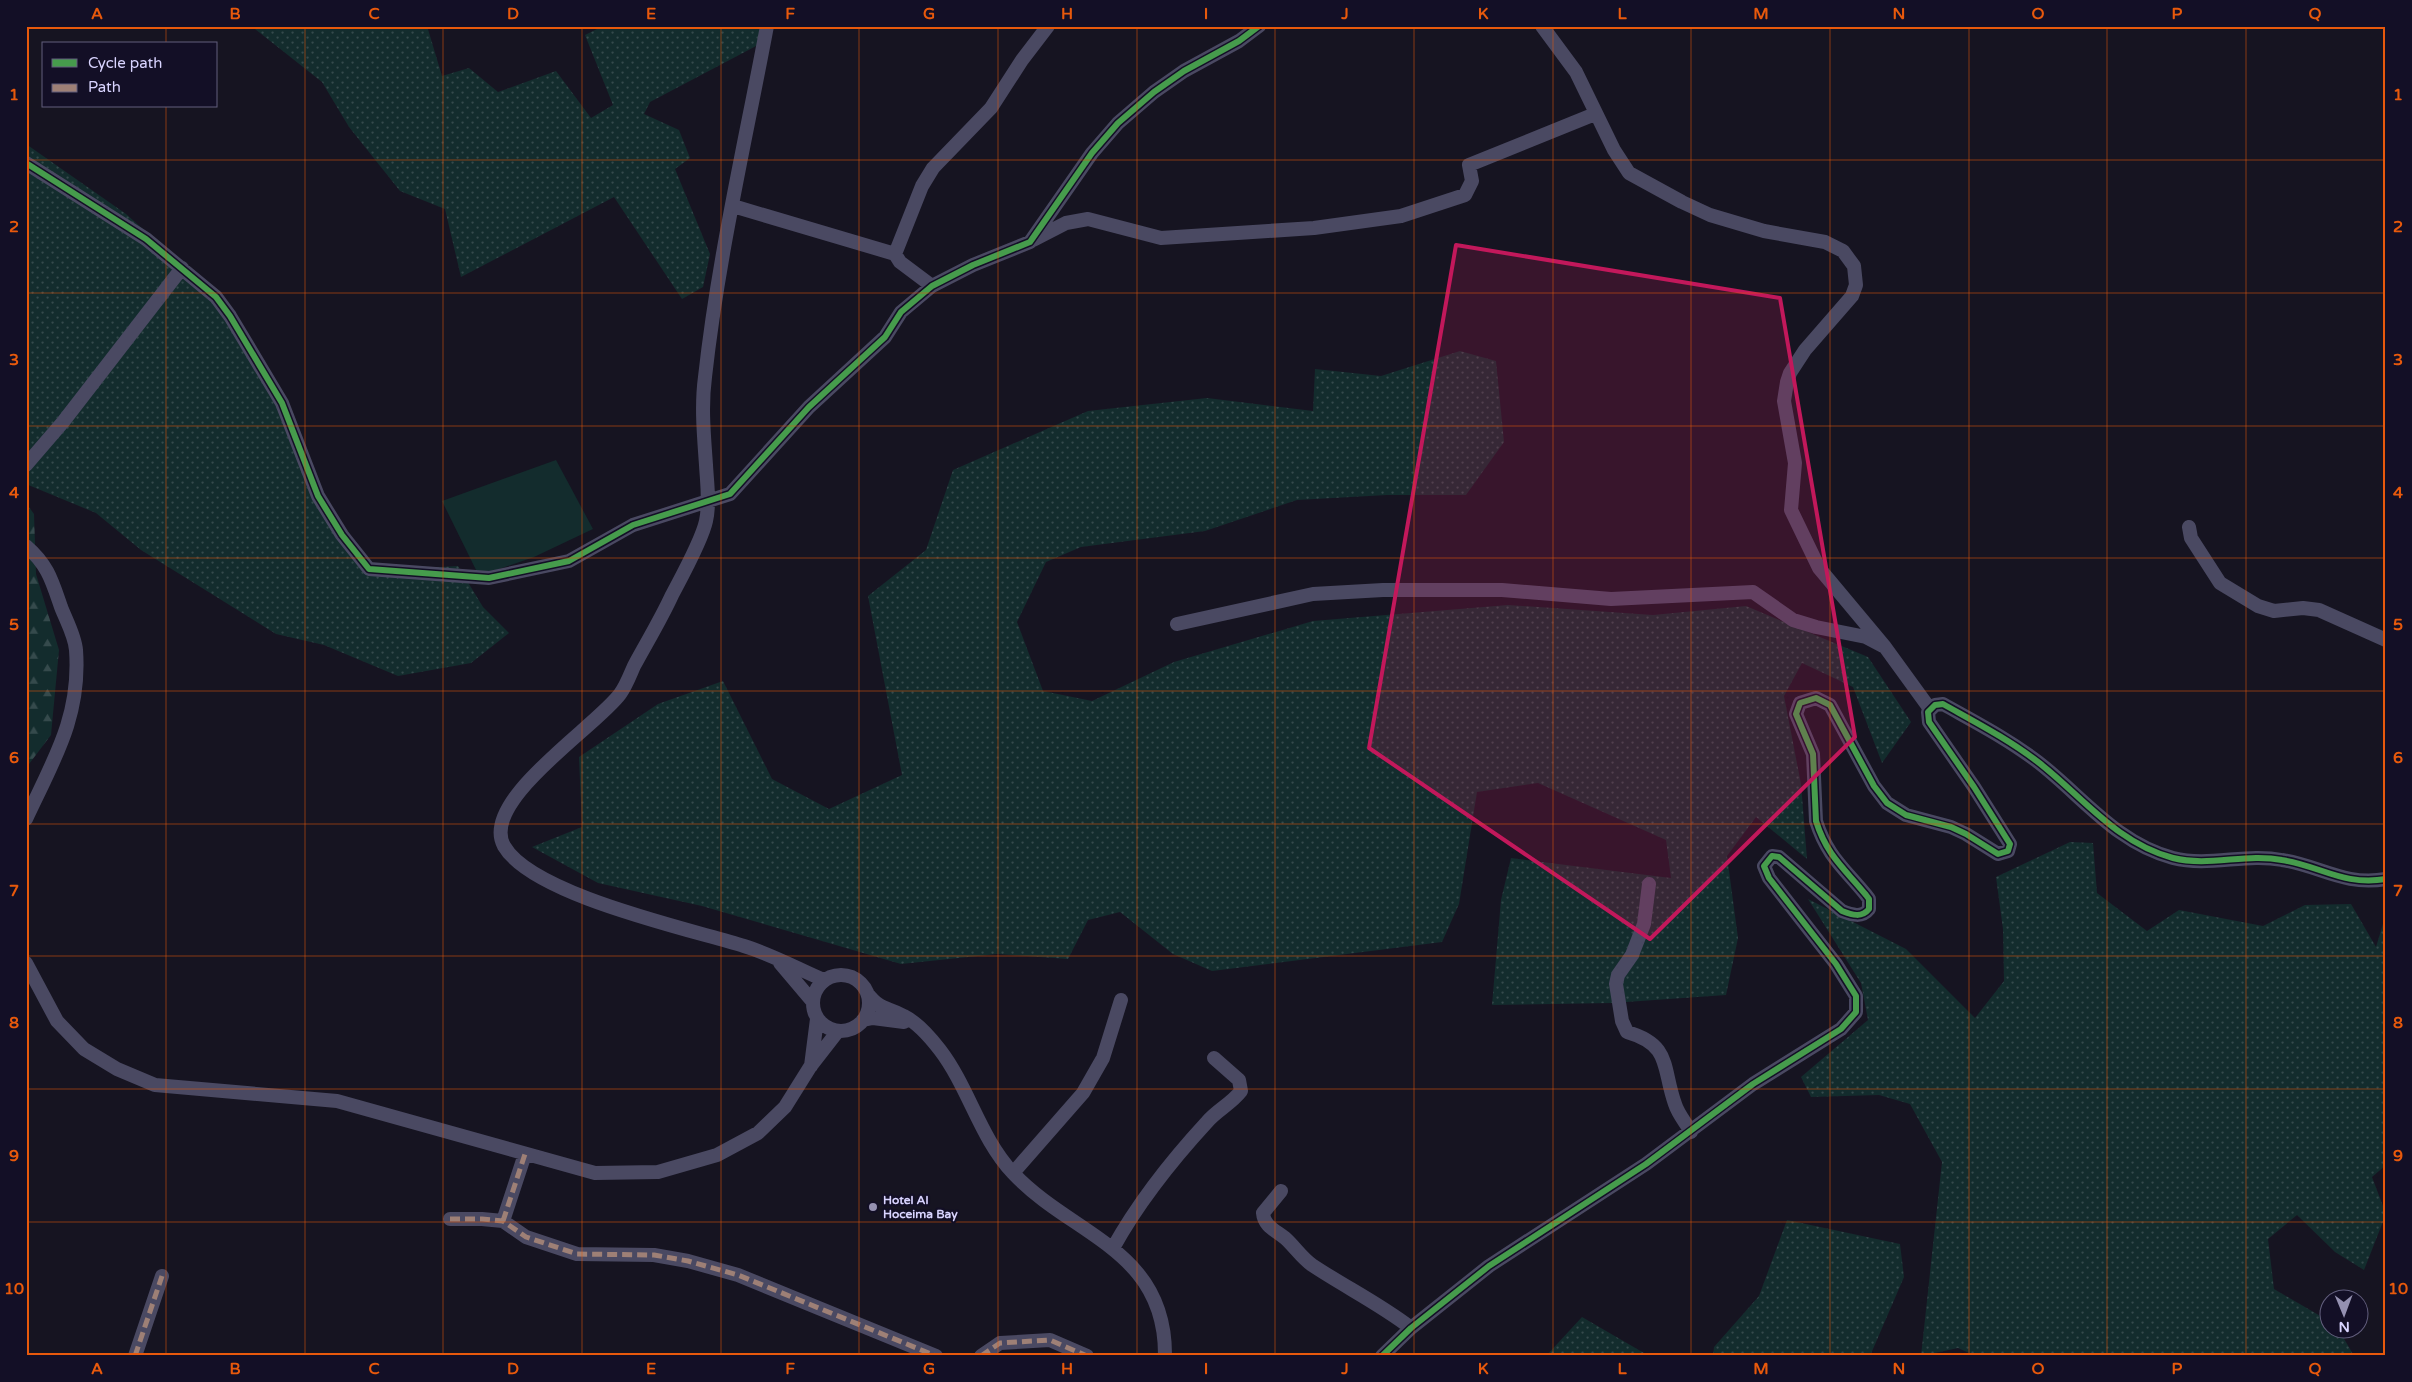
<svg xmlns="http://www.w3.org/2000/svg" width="2412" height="1382" viewBox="0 0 2412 1382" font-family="'Varela Round',sans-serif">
  <defs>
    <pattern id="grass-dots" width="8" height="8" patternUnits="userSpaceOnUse" patternTransform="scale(1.25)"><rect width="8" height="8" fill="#132c2d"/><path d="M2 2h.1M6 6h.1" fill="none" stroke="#354a4c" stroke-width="1.8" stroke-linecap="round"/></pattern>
    <pattern id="forest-firs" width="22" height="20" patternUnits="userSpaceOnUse" patternTransform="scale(1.25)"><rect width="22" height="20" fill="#132c2d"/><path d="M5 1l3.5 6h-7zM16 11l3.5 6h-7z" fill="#354a4c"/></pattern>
  </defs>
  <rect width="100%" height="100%" fill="#161421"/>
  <path fill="url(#grass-dots)" d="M251,26H427L442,76L469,68L498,92L556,71L591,118L613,105L585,35L603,26H760L758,45L650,102L644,114L679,130L690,158L675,169L710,254L703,287L682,299L614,197L461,277L445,209L400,191L349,127L322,82Z
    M26,144L126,214L223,300L328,505L370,571L458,566L483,607L509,633L471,663L398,676L324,645L276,634L141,550L96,513L26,484Z
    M1460,351L1496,361L1504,442L1466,495H1387L1297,500L1205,531L1081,547L1046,562L1017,622L1043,691L1092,701L1174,662L1313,621L1508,605L1653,615L1746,606L1868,657L1911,722L1882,763L1853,687L1802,663L1784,696L1801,784L1807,859L1756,817L1727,856L1738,938L1726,995L1612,1003L1492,1005L1501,900L1511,858L1671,878L1666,840L1538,783L1477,792L1459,904L1442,942L1212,971L1173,954L1120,912L1088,920L1068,959L997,954L901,964L702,906L598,883L532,847L582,827L579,757L658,704L723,681L772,779L829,809L902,775L868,596L926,550L953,470L1088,411L1207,398L1313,411L1315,369L1381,376Z
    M2070,842L2093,843L2097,893L2147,931L2179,910L2263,926L2305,905L2351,904L2376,947L2386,914V1165L2372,1177L2386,1214L2364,1270L2335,1252L2297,1215L2268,1239L2274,1289L2329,1321L2330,1330H2339L2354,1356H1976L1958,1348L1921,1356L1942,1162L1910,1104L1879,1095L1811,1097L1801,1077L1868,1020L1861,983L1808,899L1906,949L1975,1018L2004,981L2003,929L1996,877Z
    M1787,1220L1900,1244L1904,1277L1870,1356H1713L1714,1347L1759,1296Z
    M1582,1317L1644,1353L1648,1356H1546Z"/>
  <path fill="url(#forest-firs)" d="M26,503L34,514L36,574L59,650L51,735L26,768Z"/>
  <path fill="#132c2d" d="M556,460L593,529L534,557L479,576L442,501Z"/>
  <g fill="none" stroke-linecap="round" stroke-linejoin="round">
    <path stroke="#4a4962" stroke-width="14" d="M767,26C745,143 718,259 705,377C701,407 704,436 706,465C707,483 710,503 706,521C702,540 682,576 672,595C661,619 647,642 634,666C630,675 626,686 620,694C597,726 479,801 504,846C532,895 689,929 744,946C771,954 798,969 824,980
      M1542,26L1576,72L1614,150L1629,173L1682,202L1710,215L1764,231L1825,242L1843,251L1854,266L1856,285L1852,296L1805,350L1790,373L1787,382L1784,401L1795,463L1791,510L1819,568L1885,647
      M26,163L146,239L216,297L230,316L282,403L318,496L342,535L369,569L489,578L569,561L633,525L730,494L809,407L885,337L901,312L932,286L973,265L1030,242L1092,153L1118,123L1154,92L1184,71L1239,41L1259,26
      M733,206L895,254L900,262L932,286
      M1033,240L1066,223L1088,219L1161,238L1314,228L1401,216L1465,195L1472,181L1469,165L1595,114
      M895,254L922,186L933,168L991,108L1022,60L1048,26
      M26,465L63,422L182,268
      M2189,527L2191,538L2220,583L2258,606L2274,611L2303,608L2319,610L2386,640
      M26,546C48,565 52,581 61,607C66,620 75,636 76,650C81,717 53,761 26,819
      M1177,624L1313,594L1383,590H1502L1611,599L1753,592L1793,620L1816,627L1866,637L1885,647L1930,709
      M1649,884L1644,924L1632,955L1618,975L1616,984L1622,1021L1627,1032C1672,1045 1662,1068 1675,1104C1678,1114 1686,1123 1691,1132
      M26,963L57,1021L84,1049L117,1069L155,1085L337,1101L595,1173L658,1172L717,1155L758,1133L785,1107L810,1067L838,1031
      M780,963L813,1002
      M813 1003a28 28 0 1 1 56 0a28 28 0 1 1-56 0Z
      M867,993C881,1011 886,1006 904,1016C918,1023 930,1037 940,1050C969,1088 980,1138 1013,1173C1072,1236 1166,1249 1165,1356
      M863,1020L873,1018L904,1022
      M811,1066L817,1019
      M1013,1173L1083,1093L1103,1058L1121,1000
      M1281,1191L1263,1213C1264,1226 1275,1230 1285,1238C1294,1246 1302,1258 1312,1265C1345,1287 1380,1304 1411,1328
      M450,1219H482L503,1221L526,1237L577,1254L654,1255L688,1261L738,1275L936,1356
      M503,1221L525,1154
      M1113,1248C1138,1203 1172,1160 1207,1122C1217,1110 1231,1104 1241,1091L1239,1080L1214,1058
      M135,1356L162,1276
      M981,1356L1000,1343L1050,1340L1087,1356
      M1382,1356L1411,1328L1489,1266L1646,1164L1753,1084L1841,1029L1856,1012V996L1836,964L1769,878L1764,866L1772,856L1779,857L1842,911C1852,915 1862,918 1869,909V899L1866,895C1844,868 1827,856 1816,821L1813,754L1796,714L1800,703L1816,698L1830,705L1874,786L1887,803L1906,815L1951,827L1966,834L1998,854L2008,851L2010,844L1974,787L1929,722L1928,712L1935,705L1943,704C1975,722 2008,739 2038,762C2082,796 2116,843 2173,858C2209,867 2246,853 2282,860C2321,866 2343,886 2386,879"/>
    <path stroke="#9e8076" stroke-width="5" stroke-dasharray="10 5" stroke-linecap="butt" d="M450,1219H482L503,1221L526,1237L577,1254L654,1255L688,1261L738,1275L936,1356
      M503,1221L525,1154
      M135,1356L162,1276
      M981,1356L1000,1343L1050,1340L1087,1356"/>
    <g stroke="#130f26" stroke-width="9">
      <path id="cycleway" d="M26,163L146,239L216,297L230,316L282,403L318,496L342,535L369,569L489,578L569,561L633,525L730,494L809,407L885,337L901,312L932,286L973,265L1030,242L1092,153L1118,123L1154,92L1184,71L1239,41L1259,26
        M1382,1356L1411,1328L1489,1266L1646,1164L1753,1084L1841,1029L1856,1012V996L1836,964L1769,878L1764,866L1772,856L1779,857L1842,911C1852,915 1862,918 1869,909V899L1866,895C1844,868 1827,856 1816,821L1813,754L1796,714L1800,703L1816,698L1830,705L1874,786L1887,803L1906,815L1951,827L1966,834L1998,854L2008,851L2010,844L1974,787L1929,722L1928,712L1935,705L1943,704C1975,722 2008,739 2038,762C2082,796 2116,843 2173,858C2209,867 2246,853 2282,860C2321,866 2343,886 2386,879"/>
    </g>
    <use href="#cycleway" stroke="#469c4c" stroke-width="6"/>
  </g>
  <path fill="#c2185b" fill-opacity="0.2" stroke="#c2185b" stroke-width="4" stroke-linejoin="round" d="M1456,245L1780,298L1855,737L1650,939L1369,748Z"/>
  <path fill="none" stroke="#e8590c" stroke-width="1" stroke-opacity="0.55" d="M166,26V44M305,26V1356M443,26V1356M582,26V1356M721,26V1356M859,26V1356M998,26V1356M1137,26V1356M1275,26V1356M1414,26V1356M1553,26V1356M1691,26V1356M1830,26V1356M1969,26V1356M2107,26V1356M2246,26V1356M166,106V1356M26,160H2386M26,293H2386M26,426H2386M26,558H2386M26,691H2386M26,824H2386M26,956H2386M26,1089H2386M26,1222H2386"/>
  <circle fill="#9591b1" stroke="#130f26" stroke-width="2" cx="873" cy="1207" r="5"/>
  <g text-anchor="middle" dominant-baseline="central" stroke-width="4.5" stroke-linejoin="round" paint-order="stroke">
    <g font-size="12" font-weight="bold" fill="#d9d4ff" stroke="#130f26" text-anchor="start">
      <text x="883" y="1200">Hotel Al<tspan x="883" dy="14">Hoceima Bay</tspan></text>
    </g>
  </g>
  <rect width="2412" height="1382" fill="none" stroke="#130f26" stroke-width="55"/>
  <rect x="42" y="42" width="175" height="65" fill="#130f26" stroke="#625e7d"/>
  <rect x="52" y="59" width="25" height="8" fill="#469c4c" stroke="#625e7d"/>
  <text x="88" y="68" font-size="15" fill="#d9d4ff">Cycle path</text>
  <rect x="52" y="84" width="25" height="8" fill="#9e8076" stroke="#625e7d"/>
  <text x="88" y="92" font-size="15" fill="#d9d4ff">Path</text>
  <g transform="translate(2344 1314) rotate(179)"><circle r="24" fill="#130f26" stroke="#625e7d"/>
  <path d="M0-4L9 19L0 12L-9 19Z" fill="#9591b1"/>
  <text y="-8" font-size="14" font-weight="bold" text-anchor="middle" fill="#d9d4ff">N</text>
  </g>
  <rect x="28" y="28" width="2356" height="1326" fill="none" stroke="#e8590c" stroke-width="2"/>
  <g font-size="16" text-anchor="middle" font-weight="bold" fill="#e8590c">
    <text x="97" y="19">A</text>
    <text x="235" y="19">B</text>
    <text x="374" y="19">C</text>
    <text x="513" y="19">D</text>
    <text x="651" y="19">E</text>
    <text x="790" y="19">F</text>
    <text x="929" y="19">G</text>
    <text x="1067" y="19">H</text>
    <text x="1206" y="19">I</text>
    <text x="1345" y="19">J</text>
    <text x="1483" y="19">K</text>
    <text x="1622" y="19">L</text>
    <text x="1761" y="19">M</text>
    <text x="1899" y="19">N</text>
    <text x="2038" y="19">O</text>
    <text x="2177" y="19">P</text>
    <text x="2315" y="19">Q</text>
    <text x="14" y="100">1</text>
    <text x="2398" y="100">1</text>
    <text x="14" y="232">2</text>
    <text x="2398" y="232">2</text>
    <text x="14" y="365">3</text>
    <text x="2398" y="365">3</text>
    <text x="14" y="498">4</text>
    <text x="2398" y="498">4</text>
    <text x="14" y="630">5</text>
    <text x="2398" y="630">5</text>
    <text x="14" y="763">6</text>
    <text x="2398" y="763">6</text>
    <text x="14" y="896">7</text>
    <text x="2398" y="896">7</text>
    <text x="14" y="1028">8</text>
    <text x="2398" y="1028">8</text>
    <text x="14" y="1161">9</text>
    <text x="2398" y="1161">9</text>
    <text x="14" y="1294">10</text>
    <text x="2398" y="1294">10</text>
    <text x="97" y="1374">A</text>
    <text x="235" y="1374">B</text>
    <text x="374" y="1374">C</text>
    <text x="513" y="1374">D</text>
    <text x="651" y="1374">E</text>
    <text x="790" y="1374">F</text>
    <text x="929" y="1374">G</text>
    <text x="1067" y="1374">H</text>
    <text x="1206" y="1374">I</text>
    <text x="1345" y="1374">J</text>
    <text x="1483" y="1374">K</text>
    <text x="1622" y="1374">L</text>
    <text x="1761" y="1374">M</text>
    <text x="1899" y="1374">N</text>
    <text x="2038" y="1374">O</text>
    <text x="2177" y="1374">P</text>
    <text x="2315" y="1374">Q</text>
  </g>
</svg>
